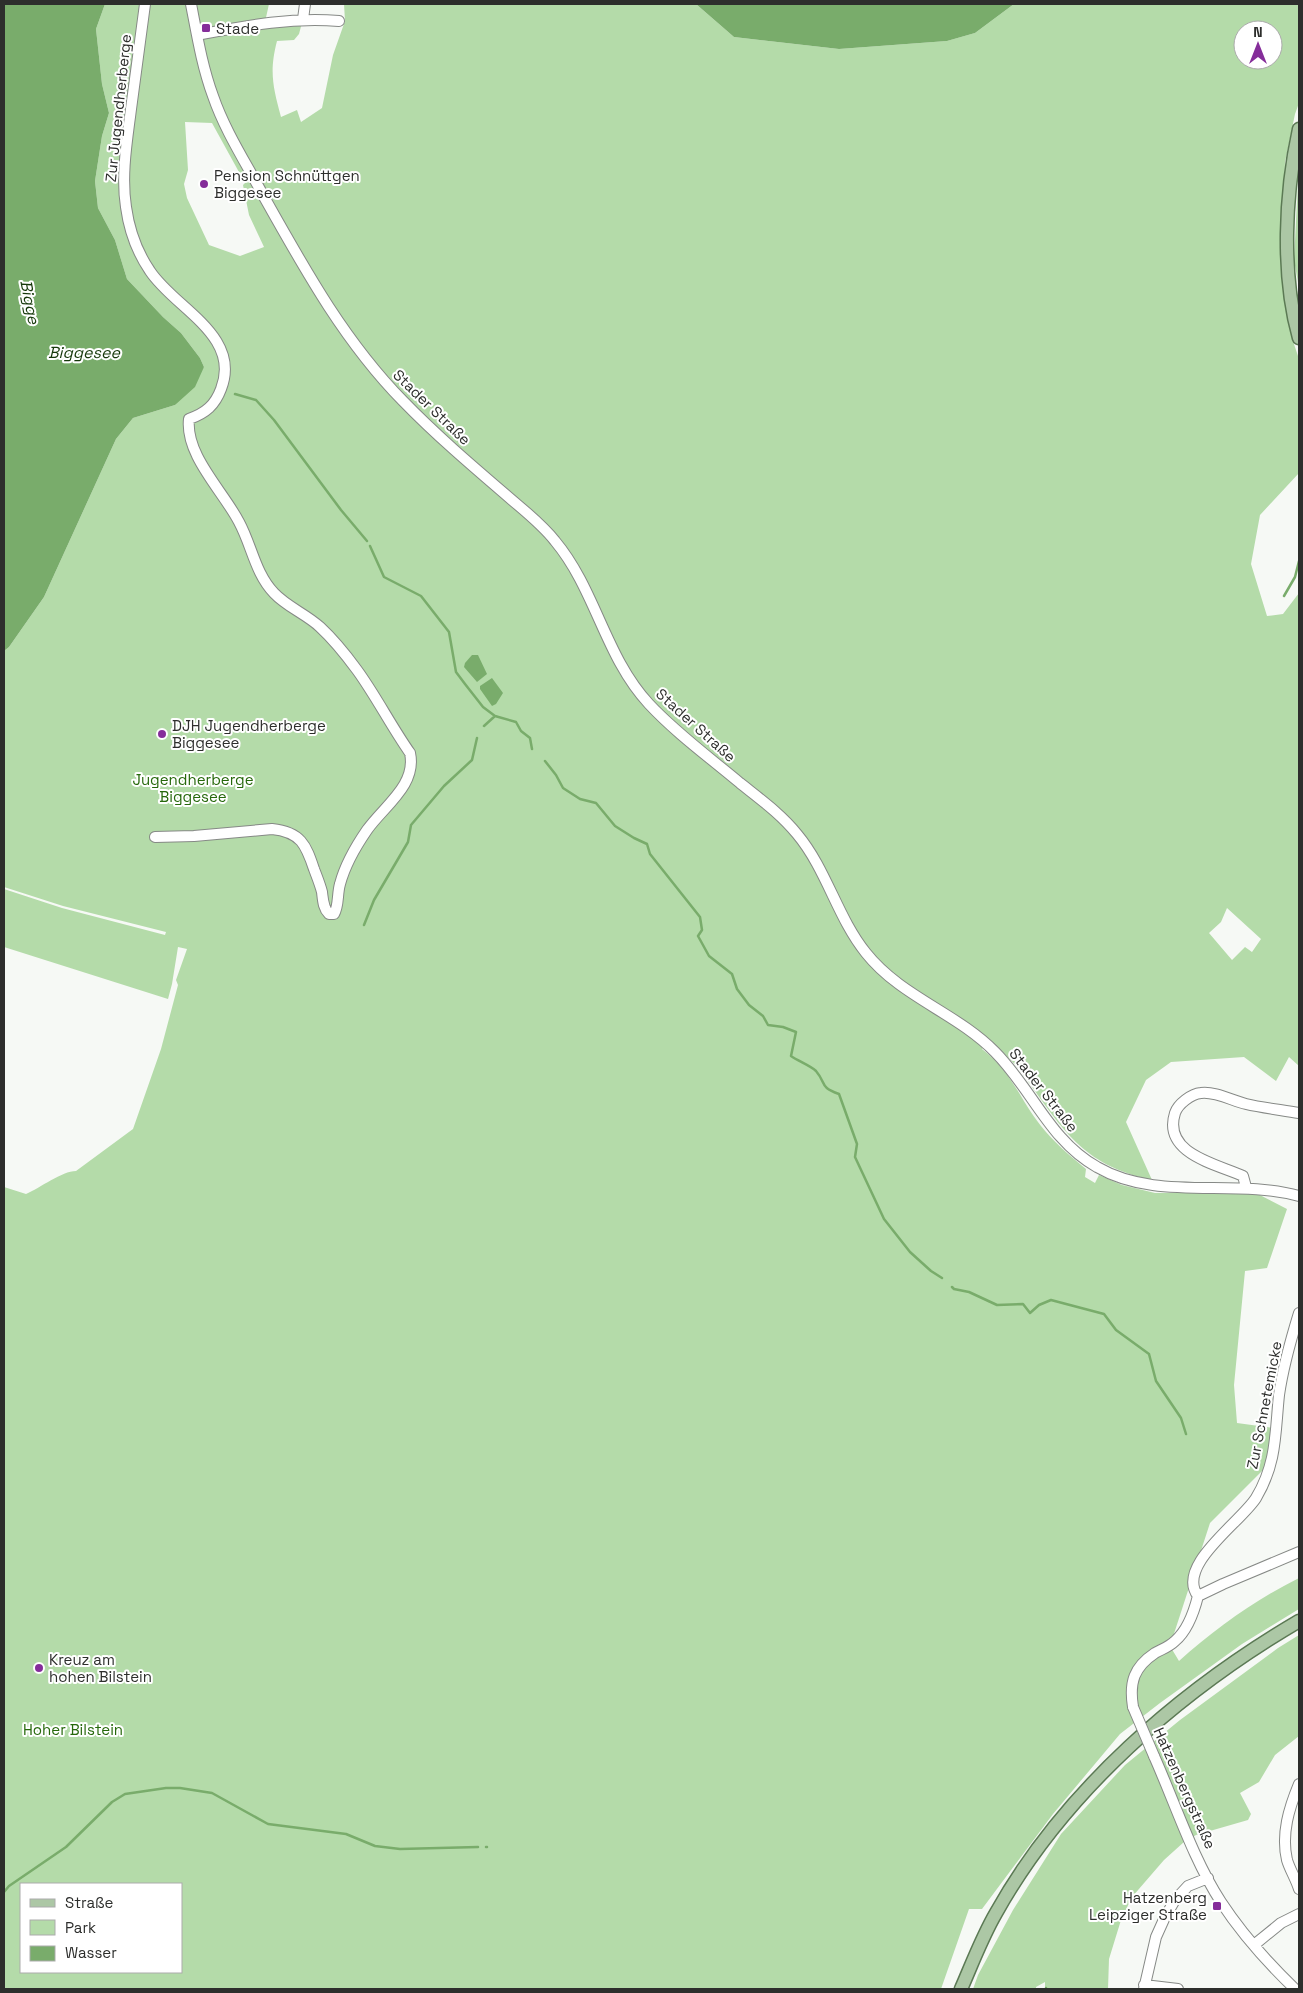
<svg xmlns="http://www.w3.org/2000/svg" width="1303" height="1993" viewBox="0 0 1303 1993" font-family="'Space Grotesk',sans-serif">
  <rect width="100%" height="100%" fill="#f6f9f5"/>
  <path fill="#b4dba9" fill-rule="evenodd" d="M105,4H269L265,22L303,19L299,34L294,40L277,41C269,72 273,87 281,117L297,110L301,122L322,108L333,55L345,21L344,4H696L734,37L839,49L947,41L975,33L1014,4H1299V103L1295,114L1285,162L1282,253L1293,341L1299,359V473L1260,515L1251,564L1267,616L1283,614L1299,593V1066L1289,1057L1276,1081L1244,1057L1171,1062L1146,1080L1126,1122L1152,1180C1081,1165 1062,1128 1022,1073C1013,1061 1001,1051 990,1040L982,1049C1012,1072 1019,1098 1041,1126C1054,1142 1070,1156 1086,1169L1085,1177L1095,1183L1099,1175L1122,1185L1155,1193L1254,1192L1287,1209L1267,1268L1245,1271L1234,1385L1237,1423L1274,1428L1264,1469L1210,1523L1170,1646L1179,1661C1216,1628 1255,1600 1299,1578V1609L1242,1644L1160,1703L1120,1734L1053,1814L982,1909H969L941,1989H4V1187L26,1194C40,1188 62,1171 76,1171L133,1129L161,1049L178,985L176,980L187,949L178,947L172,984L168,999L4,947V889L62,908L165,935L166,932L63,906L4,887V651L9,647L44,597L116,439L133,418L175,405L204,367L200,358L181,333L163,317L127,279L115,240L98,208L95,181L102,136L109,113L102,84L96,29ZM1243,30H1273V60H1243ZM185,122L212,123L245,183L243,185L249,215L264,247L240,256L209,245L187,198L184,184L188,170ZM1227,908L1261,939L1252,952L1245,947L1232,960L1209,933L1221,922ZM21,1884H181V1972H21Z
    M1299,164V288L1294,260Z
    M1299,1635V1736L1275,1755L1259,1782L1240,1793L1251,1814L1248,1820L1196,1835L1184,1842L1164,1860L1132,1897L1121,1920L1109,1959L1108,1989H1045V1982L1036,1987V1989H973L978,1975L1013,1910L1061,1834L1125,1765L1180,1720L1278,1648Z"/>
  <path fill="#79ac6b" d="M4,4H105L96,29L102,84L109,113L102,136L95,181L98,208L115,240L127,279L163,317L181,333L200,358L204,367L195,387L175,405L133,418L116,439L44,597L9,647L4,651Z
    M696,4H1014L975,33L947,41L839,49L734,37Z
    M472,655H478L487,674L477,682L464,667L465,663Z
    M492,678L503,693L496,704L492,706L480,689V686Z"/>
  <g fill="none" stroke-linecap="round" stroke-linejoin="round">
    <path stroke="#79ac6b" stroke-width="2.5" d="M235,394L256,400L274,420L341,510L367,541
      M370,546L384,577L421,596L449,632L456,672L465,684L483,707L495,716L516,722L521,731L530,738L532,749
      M1284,596L1295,577L1299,561
      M484,726L495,716
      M545,761L556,775L563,788L580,799L596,803L615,826L634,838L647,844L650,854L700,917L702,930L698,936L709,956L732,974L737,989L749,1005L763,1016L768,1025L783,1027L796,1032L791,1056C798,1061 811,1066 816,1071C827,1084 819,1087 839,1094L857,1144L855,1157L884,1219L910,1252L931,1271L942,1278
      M364,925L374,900L408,842L411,825L444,786L472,760L477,738
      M952,1287L954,1289L969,1292L997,1305L1023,1304L1030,1313L1039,1305L1051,1300L1104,1314L1116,1330L1149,1354L1156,1381L1181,1418L1186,1434
      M486,1847H487
      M4,1892L9,1886L66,1847L112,1802L125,1794L166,1788H180L212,1793L268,1824L346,1834L375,1846L400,1849L478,1847
      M1046,1988V1989"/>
    <g stroke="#868986" stroke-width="12">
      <path id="minor" d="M145,4C140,39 136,74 131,109C127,141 121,175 126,207C129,229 137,252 150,271C174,308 242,335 221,389C215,405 206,413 189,419C185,455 223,491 239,522C252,546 255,573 274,593C287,607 306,614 320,627C333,639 346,655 357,670C376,696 391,726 410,753C417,785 384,806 367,830C356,846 345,865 340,884C337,894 339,906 334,914H329C323,908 323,900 322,892C320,884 317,877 314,869C306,845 301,832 272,829L194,836L155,837
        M191,4C197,35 202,66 213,96C225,131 246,163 263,195C304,268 344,341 403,401C435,434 470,464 505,494C522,509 541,523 555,541C596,590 605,657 649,704C676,733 709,757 740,783C760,799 781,814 797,834C827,870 837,917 866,953C901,997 957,1013 995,1052C1032,1089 1050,1141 1097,1167C1157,1202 1233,1178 1299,1196
        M303,19L305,4
        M197,35C245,26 289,17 339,21
        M1246,1187L1243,1176C1217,1164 1162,1154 1175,1113C1178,1104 1191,1094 1201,1093C1215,1091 1233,1101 1246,1104C1263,1108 1282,1110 1299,1113
        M1198,1596C1175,1566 1241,1522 1256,1498C1277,1463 1275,1433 1279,1395C1283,1367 1291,1339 1299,1313
        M1198,1596L1223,1584L1299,1552
        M1133,1707C1129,1682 1134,1667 1155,1653C1162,1649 1169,1647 1175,1641C1188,1630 1194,1612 1198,1596
        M1154,1756C1175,1803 1193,1859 1221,1902C1242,1934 1268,1963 1295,1989
        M1299,1784C1289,1808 1281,1834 1287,1860C1290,1870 1296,1879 1299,1889
        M1254,1945L1281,1923L1299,1914
        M1144,1985L1178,1989
        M1144,1989L1156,1937L1165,1917L1175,1900L1188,1886L1208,1878"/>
    </g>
    <g stroke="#5b7954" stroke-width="15">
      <path id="major" d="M1299,129C1285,193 1281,274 1299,338
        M961,1989C972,1964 982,1937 996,1913C1064,1791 1180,1691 1299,1621"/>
    </g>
    <use href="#minor" stroke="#fff" stroke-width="10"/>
    <use href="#major" stroke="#acc7a5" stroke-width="12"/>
    <g stroke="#868986" stroke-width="12" stroke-linecap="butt">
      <path id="minor-bridge" d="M1133,1707L1154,1756"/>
    </g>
    <use href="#minor-bridge" stroke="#fff" stroke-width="10"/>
  </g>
  <g fill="#852d9a" stroke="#fff" stroke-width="2">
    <rect x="201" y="23" width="10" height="10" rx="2.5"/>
    <circle cx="204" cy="184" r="5"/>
    <circle cx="162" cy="734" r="5"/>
    <circle cx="39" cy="1668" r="5"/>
    <rect x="1212" y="1901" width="10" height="10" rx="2.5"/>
  </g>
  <g text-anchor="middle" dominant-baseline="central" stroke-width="4" stroke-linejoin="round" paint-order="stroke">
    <g font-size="15" fill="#2d2e2c" stroke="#fff" text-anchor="start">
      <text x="216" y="28">Stade</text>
      <text x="214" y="175">Pension Schnüttgen<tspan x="214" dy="17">Biggesee</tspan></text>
      <text x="172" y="725">DJH Jugendherberge<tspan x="172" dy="17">Biggesee</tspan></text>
      <text x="49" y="1659">Kreuz am<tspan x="49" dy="17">hohen Bilstein</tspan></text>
      <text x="1207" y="1897" text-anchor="end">Hatzenberg<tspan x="1207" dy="17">Leipziger Straße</tspan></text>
    </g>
    <g font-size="15" fill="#2d2e2c" stroke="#fff">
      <text transform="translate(118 108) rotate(-84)">Zur Jugendherberge</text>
      <text transform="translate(432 407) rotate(44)">Stader Straße</text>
      <text transform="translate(696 725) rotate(42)">Stader Straße</text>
      <text transform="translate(1044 1090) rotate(52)">Stader Straße</text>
      <text transform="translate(1264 1405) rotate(-79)">Zur Schnetemicke</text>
      <text transform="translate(1185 1788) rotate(66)">Hatzenbergstraße</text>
    </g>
    <g font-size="15" fill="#26680b" stroke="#fff">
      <text x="193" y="779">Jugendherberge<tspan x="193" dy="17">Biggesee</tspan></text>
      <text x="73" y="1729">Hoher Bilstein</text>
    </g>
    <g font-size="16" font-style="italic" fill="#16380a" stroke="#fff">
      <text transform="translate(30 302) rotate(79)">Bigge</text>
      <text x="84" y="352">Biggesee</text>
    </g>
  </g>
  <rect width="1303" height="1993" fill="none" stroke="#2d2e2c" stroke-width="10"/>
  <rect x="20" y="1883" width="162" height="90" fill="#ffffff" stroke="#ababab"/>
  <rect x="30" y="1899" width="25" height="8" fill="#acc7a5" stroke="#ababab"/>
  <text x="65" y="1908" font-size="15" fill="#2d2e2c">Straße</text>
  <rect x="30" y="1920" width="25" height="15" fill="#b4dba9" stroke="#ababab"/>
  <text x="65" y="1933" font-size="15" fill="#2d2e2c">Park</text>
  <rect x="30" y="1946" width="25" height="15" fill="#79ac6b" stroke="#ababab"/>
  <text x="65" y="1958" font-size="15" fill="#2d2e2c">Wasser</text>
  <g transform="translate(1258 45)"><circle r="24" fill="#ffffff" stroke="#ababab"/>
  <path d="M0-4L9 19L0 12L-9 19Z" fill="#852d9a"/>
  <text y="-8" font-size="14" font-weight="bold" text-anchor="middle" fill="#2d2e2c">N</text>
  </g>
</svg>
